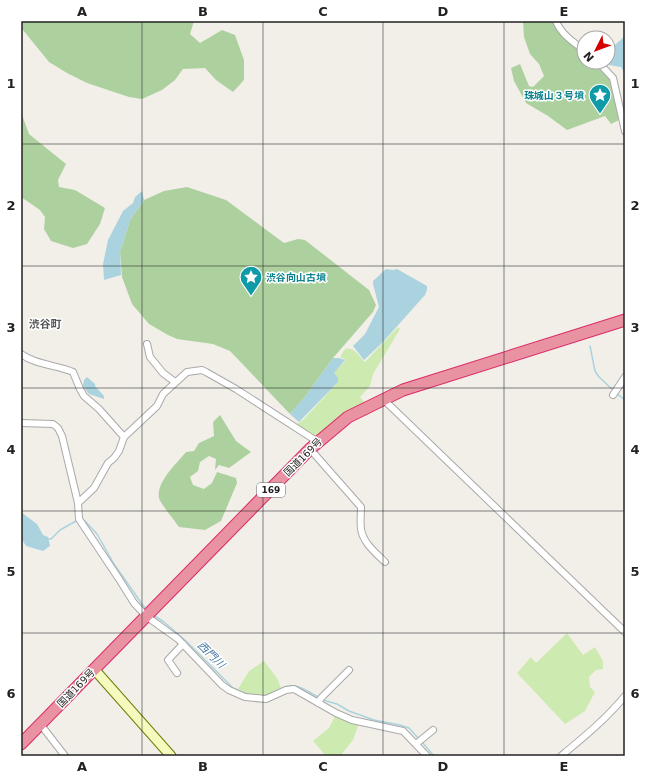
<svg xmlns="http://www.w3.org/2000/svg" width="646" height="777" viewBox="0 0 646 777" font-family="'DejaVu Sans','Noto Sans JP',sans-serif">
  <rect width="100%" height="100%" fill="#f2efe9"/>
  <path fill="#cdebb0" d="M398,327L400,329L373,374L370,386L360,397L365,403L317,440L299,427L297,424L304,419L338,382L333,373L346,360L340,357L345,349C354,346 359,356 365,362Z
    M567,633L583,655L595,647L603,661V669L596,670L589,677L590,687L595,692L585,711L565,724L517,673L531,657L536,663Z
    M264,661L277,678L281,688C276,690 271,694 266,695C257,698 246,693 238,689L249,671Z
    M336,714L359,723L353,740L340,756H326L313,741L329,728Z"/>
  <path fill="#add19e" d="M21,21H194L190,34L200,43L222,30L235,35L244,60V80L233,92L216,80L205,68L183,69L175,80L162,90L142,99L129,97L87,83L67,73L49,62L23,30H21Z
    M523,21H553C559,36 570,44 584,52V62H596L609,77L614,88L619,120L611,124L605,116L567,130L548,116L526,103L514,81L511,68L520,64L529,86L533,87L544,76L539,64L530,54L524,37Z
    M21,112L29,134L66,164L58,180L59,187L75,190L105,208L100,224L87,244L73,248L51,241L44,229L45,217L40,210L21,197Z
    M187,187L226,200L284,243L298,239L305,240L369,290L376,305L373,312L333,358L305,397L290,414L230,351L213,344L177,339L168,335L149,324L132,304L122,277L120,252L130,220L144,200L164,191Z
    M220,415L236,441L251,452L229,468L219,465L215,470L216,459L209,456L200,462L198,471L190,477L193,485L204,489L212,483L217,472L236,478L237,483L221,521L205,530L179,527C175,521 160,503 159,498C156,482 177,463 186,452L194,451L199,443L214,436L213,422Z"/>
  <path fill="#aad3df" d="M625,36V74L621,67L609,65L607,62H608V51Z
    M142,191L144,200L130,220L120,252L121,275L104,280L103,264L108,240L123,211L133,203L135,197Z
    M386,269L393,270L397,269L427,286V290L425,295L383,342L364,360L353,346L365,334L379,307L373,284V281Z
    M333,358H339L345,360L334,373L338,378V382L299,422L290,414L305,397Z
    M87,377L95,384V386L104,396V399L89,394L83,386L84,380Z
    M21,512L37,524L43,535L48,537L50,546L43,551L26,546L21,538Z"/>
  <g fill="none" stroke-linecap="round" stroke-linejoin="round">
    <path stroke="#aad3df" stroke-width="1.5" d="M590,346L595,371L599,377L613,390
      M616,393L625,400
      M82,521H85L97,534L114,564L142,604L147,610
      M48,539H51L60,530L76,521H78
      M153,615L164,622L186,641L233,688L244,693L253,695
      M283,688C296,681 308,692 320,698
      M261,696L269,695
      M323,700L337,704L349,711L374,720L400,725L409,728L419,739
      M422,742L434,756"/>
    <g stroke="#a9a9a9" stroke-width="8">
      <path id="street" d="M556,21C561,34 573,42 584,50
        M598,62L613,78L625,131
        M147,344L150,357L163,373L175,382
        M21,354C36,365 57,365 73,372L80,389L84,396L99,409L124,437
        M613,395L625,377
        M383,399L625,632
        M21,423L53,424L58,428L62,436L78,503L79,519L119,579L134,603L146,616L178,639L222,685L229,690L245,697L266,699L286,690L294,689L336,713L352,720L403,731L427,756
        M310,449L361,507C361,514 360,522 361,529C363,543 376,553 385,562
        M78,503L94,488L108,463L114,458L119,451L124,437L157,406L163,394L187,372L202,370L206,372L236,389L318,442
        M177,673L168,660L183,644
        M318,703L321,698L349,670
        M41,725L65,756
        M416,744L433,730
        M561,756C584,737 606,719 625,696"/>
    </g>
    <g stroke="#707d05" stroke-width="11">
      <path id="secondary" d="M94,669L171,756"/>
    </g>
    <g stroke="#dc2a67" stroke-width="13">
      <path id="highway" d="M21,744L310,449L348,417L403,390L625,320"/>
    </g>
    <use href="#street" stroke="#fff" stroke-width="6"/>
    <use href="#secondary" stroke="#f7fabf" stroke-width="9"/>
    <use href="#highway" stroke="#e892a2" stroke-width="11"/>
  </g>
  <path fill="none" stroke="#222" stroke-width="1" stroke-opacity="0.55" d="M142,21V756M263,21V756M383,21V756M504,21V756M21,144H625M21,266H625M21,388H625M21,511H625M21,633H625"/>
  <defs>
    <g id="sight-pin" transform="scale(1.15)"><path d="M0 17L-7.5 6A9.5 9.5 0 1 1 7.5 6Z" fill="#0f9aa8" stroke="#fff"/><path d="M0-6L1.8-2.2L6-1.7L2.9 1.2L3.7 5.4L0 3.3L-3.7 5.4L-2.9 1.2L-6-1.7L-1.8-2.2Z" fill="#fff"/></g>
  </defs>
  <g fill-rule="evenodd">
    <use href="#sight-pin" x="600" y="95"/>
    <use href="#sight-pin" x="251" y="277"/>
  </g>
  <g text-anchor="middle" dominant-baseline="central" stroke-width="3" stroke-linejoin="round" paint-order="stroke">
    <rect fill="#fff" stroke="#646464" stroke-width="1" x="257" y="483" width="28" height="14" rx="3"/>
    <g font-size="9" font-weight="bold" fill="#222">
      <text x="271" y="490">169</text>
    </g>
    <g font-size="10" font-weight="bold" fill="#0d838f" stroke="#fff" text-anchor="end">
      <text x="584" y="95">珠城山３号墳</text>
      <text x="266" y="277" text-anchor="start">渋谷向山古墳</text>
    </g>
    <g font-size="10" fill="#222" stroke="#fff">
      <text transform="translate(303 457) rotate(-45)">国道169号</text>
      <text transform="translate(76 688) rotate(-46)">国道169号</text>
    </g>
    <g font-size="11" font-weight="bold" fill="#555" stroke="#fff">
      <text x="45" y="324">渋谷町</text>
    </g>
    <g font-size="11" font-style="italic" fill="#4a7aab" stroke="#fff">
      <text transform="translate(211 655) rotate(45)">西門川</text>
    </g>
  </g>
  <rect width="646" height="777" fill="none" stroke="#ffffff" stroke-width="44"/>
  <g transform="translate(596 50) rotate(228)"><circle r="19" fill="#ffffff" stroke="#a7a7a7"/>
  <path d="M0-3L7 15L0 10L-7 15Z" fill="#d40000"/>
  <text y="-6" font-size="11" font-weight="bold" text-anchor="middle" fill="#222222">N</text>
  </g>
  <rect x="22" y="22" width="602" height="733" fill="none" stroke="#222" stroke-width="1.5"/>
  <g font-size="13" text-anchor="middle" font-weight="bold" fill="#222">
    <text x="82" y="16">A</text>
    <text x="203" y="16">B</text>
    <text x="323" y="16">C</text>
    <text x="443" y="16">D</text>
    <text x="564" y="16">E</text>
    <text x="11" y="88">1</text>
    <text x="635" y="88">1</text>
    <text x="11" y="210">2</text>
    <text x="635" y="210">2</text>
    <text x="11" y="332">3</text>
    <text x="635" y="332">3</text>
    <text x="11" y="454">4</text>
    <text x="635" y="454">4</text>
    <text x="11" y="576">5</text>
    <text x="635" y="576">5</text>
    <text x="11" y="698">6</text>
    <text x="635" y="698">6</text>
    <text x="82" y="771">A</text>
    <text x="203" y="771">B</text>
    <text x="323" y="771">C</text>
    <text x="443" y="771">D</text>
    <text x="564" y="771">E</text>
  </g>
</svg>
